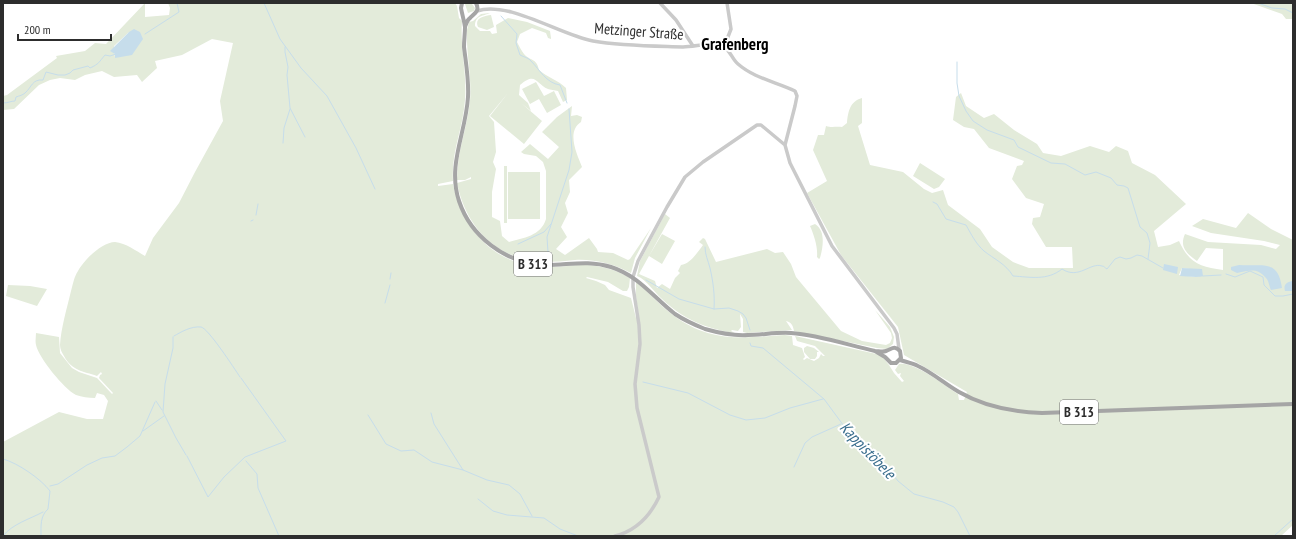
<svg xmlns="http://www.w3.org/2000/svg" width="1296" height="539" viewBox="0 0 1296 539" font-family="'PT Sans Narrow',sans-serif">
  <rect width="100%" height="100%" fill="#fff"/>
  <path fill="#e3ebda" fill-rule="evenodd" d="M145,3V17L169,15L170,8L168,3H455L457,6L459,18L462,21C460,47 467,73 465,100C463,129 451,152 453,181L438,184V186L453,184C461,228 494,264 541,267C553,268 565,266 577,265C596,264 614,269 630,278L629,287L627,291H623L608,282L587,277L586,278L596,281L605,285L609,290L631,298L636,318L639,317L636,296V282C649,292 659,305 673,315C710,343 742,338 785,335L792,336L793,345L802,348L805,357L803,359L804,360L807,358L814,361L819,358L821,354L823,356H825L815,346L797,341L795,336L881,355L889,365L894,373L902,382L904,381L900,376L901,373L898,374L895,370L899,364C914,361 945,386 958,394L959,400H964L967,392L904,355L898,327L841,255L807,193L827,181L813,150L818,135H824L826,126C832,128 836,126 842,127L847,123C848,112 850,101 862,98V123L858,126L870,165L903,172L924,189L932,193L943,190L948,205L980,229L992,247L1013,262L1029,268H1073L1072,247H1046L1032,224L1033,218L1040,217L1044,204L1026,198L1012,179L1017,166L1022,165L1024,161L989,148L974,129L964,127L953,120L956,97L961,93L966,106L984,118L994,114L1014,130L1037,144L1043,153L1061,156L1090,146L1109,152L1116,146L1128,151L1132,163L1155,175L1186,204L1154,231L1158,247L1170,245L1179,241C1189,263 1200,267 1223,270V249L1206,248L1197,261C1187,254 1179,247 1185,234L1208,242L1261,245L1276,249L1280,245L1264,241L1211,233L1192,226L1203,219L1236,228L1248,213L1271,229L1293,240V525L1281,536H3V442L59,412L87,419H103L108,401L104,395L97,393L95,398C88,398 82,397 76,395C64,389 39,358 36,345C35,341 36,337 36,333L59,337L60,353L72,368L79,372L97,378L112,394L113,393L99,378L100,375L102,374L101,372L97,376C83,371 72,371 64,356C62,353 60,349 60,345C61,328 67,308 71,291C73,284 74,277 78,271C84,260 102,242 115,242C126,243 136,251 145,256L153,238L179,203L195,172L223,121L220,101L233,43L212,39L182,55L155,61L157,68L142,82L137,75L114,77L102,71L85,75L75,80L60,78L50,80L39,85L14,109L3,110V96L7,95L57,58L56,56L85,51L95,43L106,44ZM129,32L115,58L114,46ZM1182,268L1190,269L1197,277L1179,275Z
    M468,3L472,4L475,8L474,11L468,13L465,4Z
    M1251,3H1293V19H1286L1282,14Z
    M490,13C484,16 475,15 475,26L480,31H490L492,34L497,33L496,25L508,18L527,22L550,31L551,38V39L548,38L546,33L532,28L520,34L517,42C519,46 521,50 524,54C530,61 537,58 539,70C547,77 558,80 566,88L567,100L563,102L558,91C555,90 550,90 548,89C536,84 536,71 520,85L519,95L528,103L531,111L521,103L542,121L524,144L490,116L508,93L489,116L494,122L496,152L493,162L496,169L492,192V217L500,221L502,236L509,242C523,238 541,236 546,219V171L543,162L536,156L524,154L521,152L530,144L548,159L559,147L542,132L557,117L572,106L571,116L577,115L582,117L581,122C566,132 577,154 582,167L569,180L570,192L565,203L568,213L561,227L567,237L556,249L565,255L589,238L597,249L598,252L613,253L628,260L630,259L651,228L635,258L631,273C613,264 595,259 575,260C565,261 555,262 545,262C497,260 466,228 457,183L471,179V177L465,180H457C457,151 467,129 470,101C472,77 466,54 467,30L469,22L473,21L481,14Z
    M491,15L494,27L487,30L478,27C474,18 484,16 491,15Z
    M536,82L544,96L554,91L561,105L547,113L543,106L545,105L543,106L539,99L530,104L522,89Z
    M920,163L945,179L939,187L934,189L913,176Z
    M504,166H507V223H504Z
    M508,172H540V219H508Z
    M665,214L670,218L639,274L655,281L657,288L662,284L670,289L675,278L680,273L678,271L681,265C690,264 697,253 703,245L699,242L703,238L705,239L716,262L767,249L775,253L783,252L791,264L796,277L841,331L862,341L886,345L890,343L892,338L891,333L875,310L890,327L894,337L893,344L887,349L877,348L794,331C793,325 791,322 786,321L792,330L747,333L743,332V319L740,314L741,327L738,331L732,330L731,331L735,333C706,329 683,319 662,299C654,292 647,280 637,276L640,261Z
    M815,224C826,231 823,247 820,258L819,259L817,257C818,247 814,235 810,226Z
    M662,234L675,241L662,264L649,256Z
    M8,285L30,286L47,289L37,306L6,296Z
    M807,346L814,348L819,352H817V356L815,359H810L804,352V348Z"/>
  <path fill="#c6ddeb" d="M134,29L140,32L143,39L132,55L115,58V54L110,51L129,32Z
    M1164,264L1178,267L1177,274L1163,270Z
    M1239,265C1262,267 1278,258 1282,288L1271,290C1269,286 1269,281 1266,278C1256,267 1250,271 1237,273L1231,270V267Z
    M1182,268L1202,269L1203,276C1198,278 1186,276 1180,276Z
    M1293,281V291H1285C1283,284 1287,282 1293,281Z"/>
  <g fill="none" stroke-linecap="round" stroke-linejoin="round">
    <path stroke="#c6ddeb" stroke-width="1" d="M264,3L280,39L301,68L327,96L356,148L375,189
      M1258,3L1272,8L1285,9L1293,13
      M501,16L517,34L516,43L520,55C524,57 529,58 531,61C540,70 546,83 560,85L567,103
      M145,34L179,12L177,3
      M285,47V52L288,67L287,75L290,108L305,137
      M957,62V83L959,96L966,111L973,121L987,130L1014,140L1018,147L1051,163L1065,164L1085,175L1096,172L1111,178L1117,185L1124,186L1128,188L1140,227L1147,233L1150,243L1148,259
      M3,103C8,103 11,101 15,101L16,97C19,96 23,95 25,93C32,87 32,79 43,80L46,72L58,75H65L70,73L73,70L88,66L90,68C99,64 99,62 105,55L110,56L116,54
      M283,143L284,128L290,109
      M933,202L937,204L946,219L966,225C971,234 976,244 984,251C994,259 1006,264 1013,276C1030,277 1047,281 1062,269C1079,280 1090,262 1102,266C1104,266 1105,268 1107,269L1115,259L1120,257L1126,259L1131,258L1137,255L1142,256L1163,268
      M256,215L258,204
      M251,221L253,220
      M518,244L544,232L551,224
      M705,247C705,255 708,260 710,268C713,281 715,295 714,309
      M548,252L547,237L569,170L572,152L569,109
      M1226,274L1235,277L1250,271L1263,277L1264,285L1275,296H1283L1293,294
      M1203,276L1221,275
      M390,279L391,273
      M646,280L679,299L714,309L729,308L738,311L743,314L746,318L750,330
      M385,303L390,285
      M174,336C181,332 191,326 201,327C208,328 234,368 240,377
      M173,337V348L165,384L163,412L176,438L186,455
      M750,343L751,346L763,348L824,399L852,437L877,455L898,481L914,494L943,502L954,507L958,512L970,536
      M643,382L688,393L730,415L746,420L765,418L790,408L823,399
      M156,401L162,410
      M431,413L434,424L463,470L487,480L509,485L520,494L532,516
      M368,415L386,444L401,451L414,450L432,462L463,470
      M143,431L164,416
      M187,456L208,497L224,477L245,457L286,441L241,378
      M3,459C18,463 41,479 50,491L48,509C40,516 41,526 41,536
      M246,461L257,474L258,488L279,536
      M794,467L805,443L812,437L841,424
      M50,486L58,484L87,465L102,458L115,456L127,447L140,436L155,402
      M478,499L493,511L507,515L544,518L560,529L578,536
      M3,536C12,524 30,519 43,512
      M1274,536L1293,519"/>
    <path stroke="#cacaca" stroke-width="3.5" d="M660,3L676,20L693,46
      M477,11C508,0 560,35 593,41C622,46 654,46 683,47C694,47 711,42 720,45C730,48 731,58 738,64C754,78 776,82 795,91L797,96L795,106L785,145L790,163L832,246L894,328L897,334L899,349
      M724,47L731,29L727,3
      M615,536C635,531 650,516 659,497L637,408L635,384L640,344L639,325L633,287V277L638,261L667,207L685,177L703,162L757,125H761L785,145"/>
    <path stroke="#a5a5a5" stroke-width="4" d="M462,3L461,8C462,14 464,20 465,27C465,34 464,40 464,47C466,64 469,80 468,97C466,133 447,165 459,201C471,237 505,262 542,265C566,266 586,259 611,267C639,276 653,297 675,314C684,320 695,325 705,329C719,333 733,336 748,335C762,335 776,332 791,333C819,335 848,345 875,351C878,351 883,352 886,351C892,349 894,345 900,351L901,358L896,363H891L885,357L875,351
      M465,27C466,24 467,20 470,18C475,13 480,11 476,3
      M900,360C906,362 912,363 918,366C933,373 945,384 959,392C985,407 1013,412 1042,413L1293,404"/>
  </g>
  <g text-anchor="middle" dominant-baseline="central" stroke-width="4" stroke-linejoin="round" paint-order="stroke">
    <g fill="#fff" stroke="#6c6c6c" stroke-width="1">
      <rect x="514" y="252" width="38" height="24" rx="3"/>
      <rect x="1060" y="400" width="38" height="24" rx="3"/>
    </g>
    <g font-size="14" font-weight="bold" fill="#2d2d2d">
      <text x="533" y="264">B 313</text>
      <text x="1079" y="412">B 313</text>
    </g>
    <g font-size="15" fill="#2d2d2d" stroke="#fff">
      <text transform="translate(639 31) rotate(4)">Metzinger Straße</text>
    </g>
    <g font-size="16" font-style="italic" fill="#3b6f8e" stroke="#fff">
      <text transform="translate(868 450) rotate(46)">Kappistöbele</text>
    </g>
    <g font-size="17" font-weight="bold" fill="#000" stroke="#fff">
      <text x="735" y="44">Grafenberg</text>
    </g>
  </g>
  <rect width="1296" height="539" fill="none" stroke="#2d2d2d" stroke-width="8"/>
  <path d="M18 34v6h93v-6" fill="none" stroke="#2d2d2d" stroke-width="2"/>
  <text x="24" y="34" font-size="12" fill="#2d2d2d" stroke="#ffffff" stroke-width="3" paint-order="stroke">200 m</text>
</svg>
